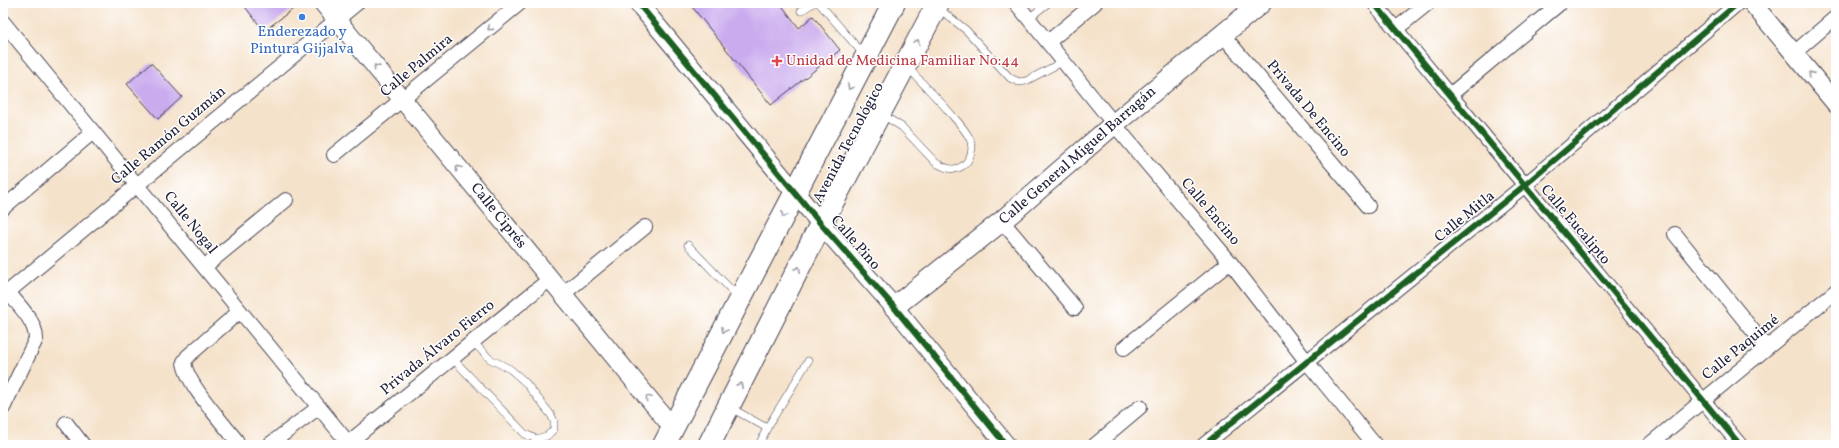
<svg xmlns="http://www.w3.org/2000/svg" width="1839" height="448" viewBox="0 0 1839 448" font-family="Vollkorn,serif">
  <rect width="100%" height="100%" fill="#fff"/>
  <filter id="ink" filterUnits="userSpaceOnUse"><feTurbulence type="fractalNoise" baseFrequency=".025" numOctaves="2"/><feDisplacementMap in="SourceGraphic" scale="8" xChannelSelector="R" yChannelSelector="G"/><feConvolveMatrix kernelMatrix="1 2 1 2 8 2 1 2 1" color-interpolation-filters="sRGB"/></filter>
  <filter id="wash" filterUnits="userSpaceOnUse"><feTurbulence type="fractalNoise" baseFrequency=".012" numOctaves="4" result="noise"/><feDisplacementMap in="SourceGraphic" scale="16" xChannelSelector="R" yChannelSelector="G"/><feGaussianBlur stdDeviation="0.9" result="paint"/><feColorMatrix in="noise" values="0 0 0 0 0 0 0 0 0 0 0 0 0 0 0 0 0 1.4 0 .05"/><feComposite in="paint" operator="in"/></filter>
  <g filter="url(#wash)">
    <rect width="100%" height="100%" fill="#f5e2ca"/>
    <g id="blocks">
      <path fill="#caacee" d="M242,3H301L264,31Z
        M689,3H780L799,28L813,16L840,50L771,105Z
        M151,63L182,97L158,119L127,84Z"/>
    </g>
  </g>
  <g filter="url(#ink)">
    <use href="#blocks" fill-opacity="0" stroke="#423f50" stroke-width="1"/>
    <g fill="none" stroke-linecap="round" stroke-linejoin="round">
      <g stroke="#423f50" stroke-width="8">
        <path id="service" d="M819,3L864,55
          M938,8L966,30L1010,78L1019,82L1026,81L1064,61
          M801,11L813,3
          M1029,18L1048,3
          M881,114L902,127L936,163C940,165 943,167 947,168C965,173 976,154 970,139C964,127 953,117 945,107C932,93 919,80 907,66
          M688,245L738,297
          M452,358L525,434L536,439L547,436L554,429V421L551,415L525,382L510,369L490,359L473,342
          M731,408L767,428L759,445
          M767,428L808,361"/>
      </g>
      <g stroke="#423f50" stroke-width="16">
        <path id="minor" d="M1016,3L1114,124L1230,262L1307,362L1375,445
          M1374,3L1740,445
          M3,22L350,445
          M1396,29L1428,3
          M1222,34L1368,206
          M1048,42L1095,3
          M1794,53L1836,17
          M1450,95L1559,4
          M334,155L520,3
          M3,208L93,132
          M1002,221L1075,308
          M1675,234L1767,348
          M204,267L286,200
          M563,294L645,227
          M3,296L357,3
          M1124,348L1230,262
          M3,408L36,339C36,321 18,305 8,292
          M66,423L83,445
          M236,440C222,422 186,383 184,362L188,356L240,311
          M348,443L550,279
          M269,445L319,407
          M1095,445L1140,407
          M1204,445L1525,185L1738,3
          M1649,445L1836,291"/>
      </g>
      <g stroke="#423f50" stroke-width="20">
        <path id="tertiary" d="M323,3L673,428
          M638,3L821,224L894,307L1006,445
          M1752,3L1836,104"/>
      </g>
      <g stroke="#423f50" stroke-width="22">
        <path id="secondary" d="M894,307L1002,221L1114,124L1261,3"/>
      </g>
      <g stroke="#423f50" stroke-width="24">
        <path id="primary" d="M664,445L894,3
          M709,445L821,224L938,3"/>
      </g>
      <use href="#service" stroke="#fff" stroke-width="7"/>
      <use href="#minor" stroke="#fff" stroke-width="14"/>
      <use href="#tertiary" stroke="#fff" stroke-width="18"/>
      <use href="#secondary" stroke="#fff" stroke-width="20"/>
      <use href="#primary" stroke="#fff" stroke-width="22"/>
      <g stroke="#fff" stroke-width="8">
        <path id="cycleway" d="M638,3L821,224L894,307L1006,445
          M1374,3L1740,445
          M1204,445L1525,185L1738,3"/>
      </g>
      <use href="#cycleway" stroke="#1b5e20" stroke-width="6"/>
    </g>
    <defs><path id="oneway-chevron" d="M-2-3.5L2.5 0L-2 3.5" fill="none" stroke-width="1.6" stroke-linecap="round" stroke-linejoin="round"/></defs>
    <g stroke="#9c9ca7">
      <use href="#oneway-chevron" transform="translate(490 28) rotate(140)"/>
      <use href="#oneway-chevron" transform="translate(917 42) rotate(-62)"/>
      <use href="#oneway-chevron" transform="translate(376 67) rotate(-129)"/>
      <use href="#oneway-chevron" transform="translate(1811 74) rotate(-129)"/>
      <use href="#oneway-chevron" transform="translate(850 87) rotate(118)"/>
      <use href="#oneway-chevron" transform="translate(458 168) rotate(-129)"/>
      <use href="#oneway-chevron" transform="translate(784 215) rotate(117)"/>
      <use href="#oneway-chevron" transform="translate(798 269) rotate(-63)"/>
      <use href="#oneway-chevron" transform="translate(724 330) rotate(118)"/>
      <use href="#oneway-chevron" transform="translate(740 385) rotate(-63)"/>
      <use href="#oneway-chevron" transform="translate(648 398) rotate(-130)"/>
    </g>
  </g>
  <circle fill="#3f7fe0" stroke="#fff" stroke-width="1.5" cx="302" cy="17" r="4"/>
  <path fill="#e0444e" stroke="#fff" stroke-width="1.5" d="M775 55h4v4h4v4h-4v4h-4v-4h-4v-4h4z"/>
  <g text-anchor="middle" dominant-baseline="central" stroke-width="3" stroke-linejoin="round" paint-order="stroke">
    <g font-size="15" fill="#366cbe" stroke="#fff">
      <text x="302" y="32">Enderezado y<tspan x="302" dy="17">Pintura Gijjalva</tspan></text>
    </g>
    <g font-size="15" fill="#be3a42" stroke="#fff" text-anchor="start">
      <text x="786" y="61">Unidad de Medicina Familiar No:44</text>
    </g>
    <g font-size="15" fill="#22223b" stroke="#fff">
      <text transform="translate(417 66) rotate(-40)">Calle Palmira</text>
      <text transform="translate(1308 109) rotate(50)">Privada De Encino</text>
      <text transform="translate(169 136) rotate(-40)">Calle Ramón Guzmán</text>
      <text transform="translate(849 143) rotate(-62)">Avenida Tecnológico</text>
      <text transform="translate(1078 156) rotate(-41)">Calle General Miguel Barragán</text>
      <text transform="translate(1210 212) rotate(50)">Calle Encino</text>
      <text transform="translate(498 216) rotate(51)">Calle Ciprés</text>
      <text transform="translate(1465 217) rotate(-39)">Calle Mitla</text>
      <text transform="translate(190 223) rotate(51)">Calle Nogal</text>
      <text transform="translate(1575 225) rotate(50)">Calle Eucalipto</text>
      <text transform="translate(855 243) rotate(49)">Calle Pino</text>
      <text transform="translate(438 348) rotate(-39)">Privada Álvaro Fierro</text>
      <text transform="translate(1741 348) rotate(-39)">Calle Paquimé</text>
    </g>
  </g>
  <rect width="1839" height="448" fill="none" stroke="#fff" stroke-width="16"/>
</svg>
